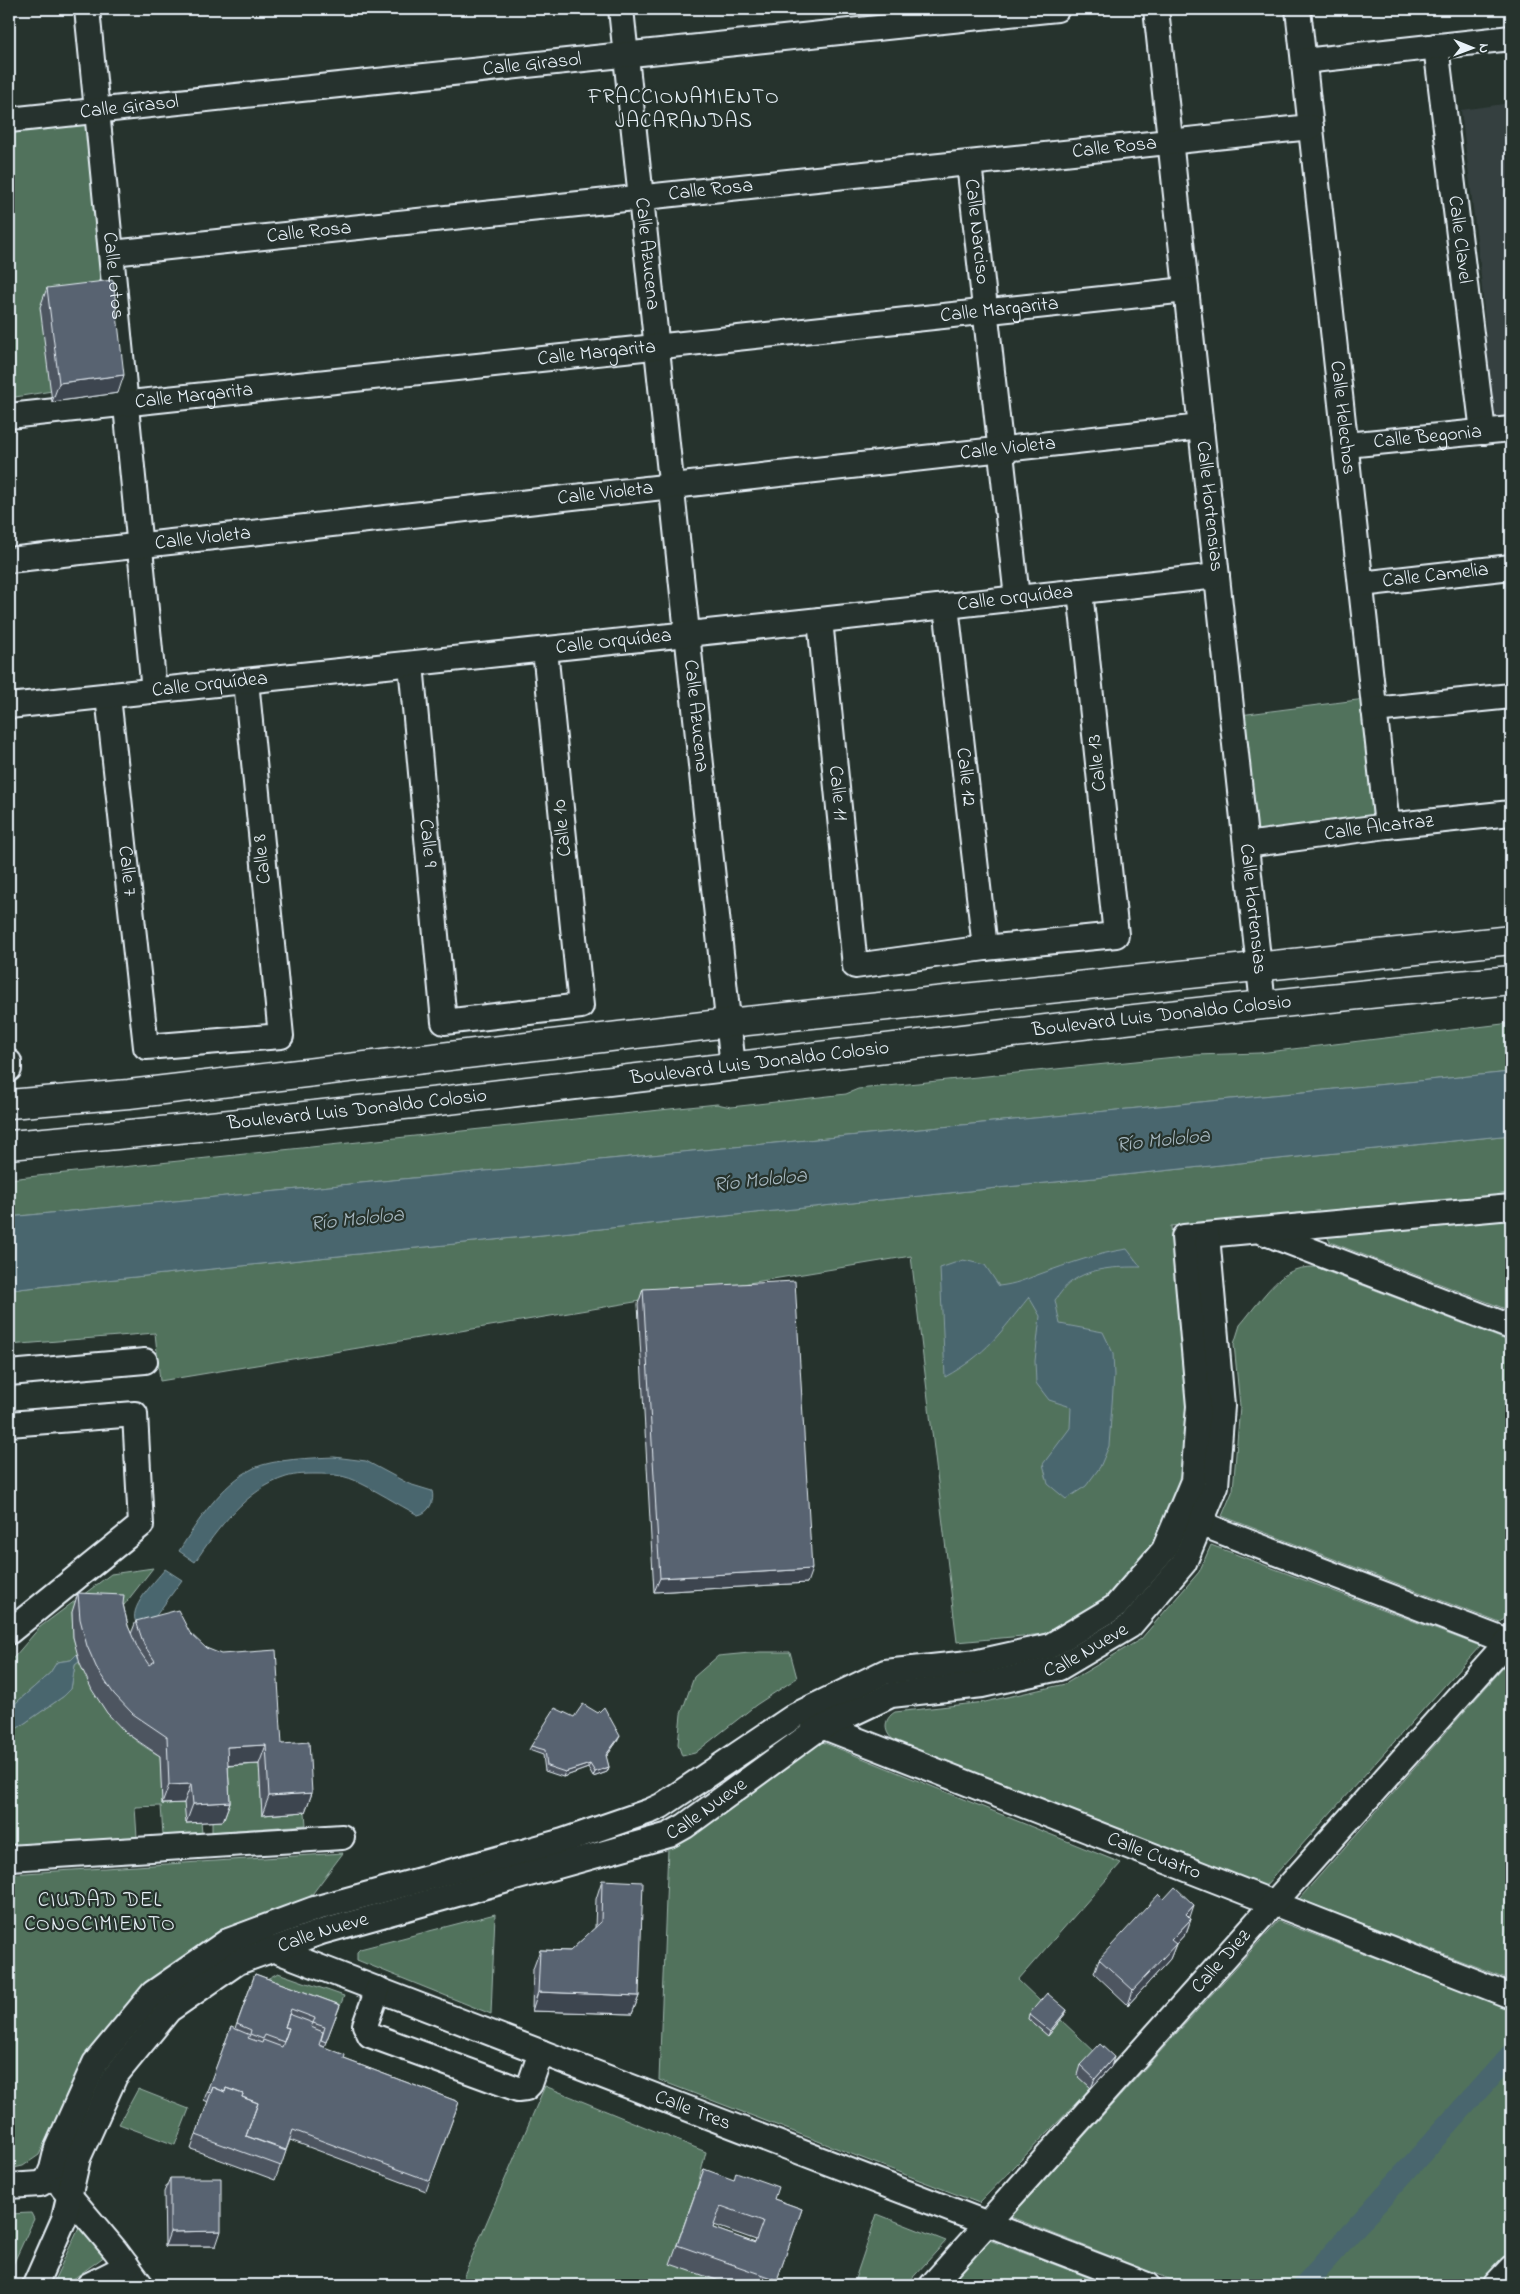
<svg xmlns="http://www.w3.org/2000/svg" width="1520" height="2294" viewBox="0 0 1520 2294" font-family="'Indie Flower',sans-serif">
  <rect width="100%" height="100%" fill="#26332d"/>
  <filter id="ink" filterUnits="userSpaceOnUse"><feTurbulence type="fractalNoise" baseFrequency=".02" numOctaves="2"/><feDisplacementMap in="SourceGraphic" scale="10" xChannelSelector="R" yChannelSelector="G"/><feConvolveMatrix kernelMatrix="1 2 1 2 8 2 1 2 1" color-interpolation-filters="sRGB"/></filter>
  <g filter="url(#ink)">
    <path fill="#354141" d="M1511,103V416L1493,418L1480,264L1461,110Z"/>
    <path fill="#51725c" stroke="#9cb2aa" d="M87,122L105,298L52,391L9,398V132Z
      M1373,698L1387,826L1246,845L1232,716Z
      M1511,1023V1072L9,1217V1179L717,1104L731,1107L846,1094L858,1089L1195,1055L1259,1053Z
      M1511,1135V1196L1171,1226L1186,1406L1181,1477L1153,1543L1107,1597L1045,1634L957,1642L911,1256L160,1381L155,1333L9,1345V1290Z
      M1511,1219V1311L1330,1242L1327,1236L1331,1232Z
      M1315,1267L1511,1342V1611L1500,1623L1222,1516L1233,1490L1240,1406L1234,1344L1240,1325C1253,1310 1271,1283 1288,1273C1297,1268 1306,1267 1315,1267Z
      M1211,1545L1480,1646L1265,1886L895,1741C883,1733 883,1719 895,1712L985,1702L1065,1684L1141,1639L1199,1572Z
      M153,1568L117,1614L72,1612L73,1637L78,1653L71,1660L57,1662L50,1673L9,1709V1663L40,1627L111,1574Z
      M760,1652H790L797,1678L756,1705L695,1753L682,1756L678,1744L681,1714L694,1677L718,1656Z
      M1511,1659V1980L1299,1899Z
      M80,1661C103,1705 114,1731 160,1756L163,1804L184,1803L201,1822L202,1833L163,1835L161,1806L135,1807L137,1837L9,1845V1734L64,1696L71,1689L75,1665Z
      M820,1741L1121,1863L1018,1980L1041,2002L1028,2019L1048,2036L1061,2020L1096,2053L1077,2074L1091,2088L979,2203L659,2080L668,1848Z
      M259,1764L262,1815L305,1812L306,1825L212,1832V1822L220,1766Z
      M343,1853L310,1897L222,1929L144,1984L84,2057L39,2155L23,2166L9,2169V1874Z
      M495,1914L491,2014L357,1960V1952L360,1949Z
      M1278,1921L1511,2009V2249L1479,2285H1184L1011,2217Z
      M278,1973L344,1996L335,2019L250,1988Z
      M545,2086L706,2152L697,2188L671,2263L731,2285H464V2275Z
      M138,2089L189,2109L175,2145L119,2124Z
      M31,2213L34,2219L9,2273V2214Z
      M877,2214L946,2241L906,2285H853Z
      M79,2227L105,2256L65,2285H52Z
      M989,2240L1109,2285H948Z"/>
    <path fill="#48666e" stroke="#889ea5" d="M1511,1072V1135L9,1290V1217Z
      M1127,1249L1141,1267C1117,1267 1091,1267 1071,1282C1065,1286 1060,1294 1055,1300L1060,1324L1103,1332L1113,1353L1114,1376L1109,1446L1100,1467L1086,1486L1066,1499L1048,1484L1043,1464L1070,1428L1071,1407L1049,1400L1036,1383L1035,1361L1040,1316L1029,1297C1000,1333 987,1354 945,1377L940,1268L963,1260L985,1265L999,1286C1016,1284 1024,1280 1040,1274C1068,1264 1098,1253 1127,1249Z
      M334,1457L366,1461L409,1484L432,1491C435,1501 429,1513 418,1515C397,1504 376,1490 354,1480C342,1475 330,1474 317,1474C306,1474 296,1474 286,1477C247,1489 217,1529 195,1562L179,1551C198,1521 221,1484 254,1468C274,1459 312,1458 334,1457Z
      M165,1569L182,1580L155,1617L137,1624C126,1609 155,1582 165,1569Z
      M78,1653L80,1661L75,1665L71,1689L64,1696L9,1734V1709L50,1673L57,1662L71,1660Z"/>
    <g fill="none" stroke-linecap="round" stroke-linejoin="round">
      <path stroke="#48666e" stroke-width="21" d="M1304,2285L1511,2054"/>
      <g stroke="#e8f1f8" stroke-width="28">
        <g id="minor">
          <path id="s1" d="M87,9L154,691"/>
          <path id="s2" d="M621,9L733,1067"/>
          <path id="s3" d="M1156,9L1263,1005"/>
          <path id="s4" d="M1298,9L1387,826"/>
          <path id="s5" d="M1436,46L1483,432"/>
          <path d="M1304,61L1511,38"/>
          <path id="s6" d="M9,120L1057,9"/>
          <path id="s7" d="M969,163L1017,598"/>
          <path id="s8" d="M112,253L1311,127"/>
          <path id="s9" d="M9,416L1186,290"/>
          <path id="s10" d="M1346,445L1511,429"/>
          <path id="s11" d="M9,560L1201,427"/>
          <path id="s12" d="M1361,584L1511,567"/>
          <path id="s13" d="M946,606L985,948"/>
          <path id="s14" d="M820,620L855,966L985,948L1116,935L1080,591"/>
          <path id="s15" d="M411,664L444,1022L581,1006L545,650"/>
          <path id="s16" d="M108,696L146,1047L281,1036L246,681"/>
          <path id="s17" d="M9,706L820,620L1217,576"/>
          <path d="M1374,710L1511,696"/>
          <path id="s18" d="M1246,845L1387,826L1511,813"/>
          <path d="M9,1062V1069"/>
          <path d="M1263,1232L1511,1327"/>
          <path d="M9,1373L145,1361"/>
          <path d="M9,1424L135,1414L141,1525L9,1632"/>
          <path d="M1186,1518L1511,1643"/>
          <path id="s19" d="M814,1723L1511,1996"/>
          <path d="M9,1858L342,1837"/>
          <path id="s20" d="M267,1947L1147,2285"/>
          <path d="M378,1989L365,2025L370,2035L518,2089L526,2088L530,2084L541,2052"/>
          <path d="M9,2186L40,2184L47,2180L52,2169L57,2148L95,2063L153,1993L228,1941L314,1909L563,1841L650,1811L661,1806L796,1715L885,1672L978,1662L1050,1646L1115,1607L1164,1550L1193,1481L1199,1406L1184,1237L1511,1207"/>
          <path d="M62,2187L115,2250L141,2285"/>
          <path id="s21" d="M35,2285L64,2219L78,2158L115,2076L169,2010L238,1962L321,1932L669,1835L685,1826L815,1731L891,1695L982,1685L1059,1668L1130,1626L1184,1563L1216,1486L1222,1406L1207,1235"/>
          <path d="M89,2285L127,2266"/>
          <path id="s22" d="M932,2285L1511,1638"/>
          <path d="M1495,2285L1511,2268"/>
        </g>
      </g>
      <g stroke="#e8f1f8" stroke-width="31">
        <g id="major">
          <path d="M9,1104L129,1094L728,1023L1511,940"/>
          <path id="s23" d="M9,1145C364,1114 719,1067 1073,1026C1219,1009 1365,994 1511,980"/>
        </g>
      </g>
      <use href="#minor" stroke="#26332d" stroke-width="24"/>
      <use href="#major" stroke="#26332d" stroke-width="28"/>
    </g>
    <path fill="#4d5561" stroke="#e8f1f8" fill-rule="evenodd" d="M47,288L118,393L52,402L40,307Z
      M643,1289L807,1583L654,1592L638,1304Z
      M78,1593L123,1604L128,1626L131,1634L136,1621L190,1633L282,1744L312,1793L305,1812L262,1815L259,1764L228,1766L230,1802L223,1821L186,1823L184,1803L162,1804L160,1756L126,1733L107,1713L92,1690L80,1664L73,1637L72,1612Z
      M618,1740L606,1757L609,1767L607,1772L593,1777L588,1768L563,1777L545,1771L543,1755L529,1750L531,1746Z
      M602,1880L639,1996L632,2014L532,2011L533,1969L540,1950L570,1951L595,1928L596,1899Z
      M1164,1899L1191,1919L1186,1933L1176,1944L1170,1959L1128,2005L1094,1973L1099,1959Z
      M255,1974L340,2005L324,2047L344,2059L459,2102L426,2191L290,2140L275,2180L191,2149L208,2102L204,2100L231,2027L235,2029Z
      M1067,2010L1065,2014L1048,2036L1028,2019L1029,2014Z
      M1080,2065L1111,2067L1091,2088L1077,2075Z
      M704,2169L774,2199L802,2209L775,2285H731L670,2264ZM714,2225L756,2240L755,2243L713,2228Z
      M170,2178L216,2246H165L164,2192Z"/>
    <path fill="#3e454f" stroke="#e8f1f8" d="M124,375L118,393L52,402L59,383Z
      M812,1569L807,1583L654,1592L660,1578Z
      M620,1736L618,1740L604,1760L606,1755Z
      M266,1745L259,1764L220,1766L227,1747Z
      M590,1764L588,1768L563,1777L565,1772Z
      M609,1767L607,1772L593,1777L595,1772Z
      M191,1784L184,1803L162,1804L169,1785Z
      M312,1793L305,1812L262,1815L269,1796Z
      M230,1802L223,1821L186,1823L193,1804Z
      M1194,1905L1189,1920L1186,1914Z
      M1191,1919L1186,1933L1176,1944L1170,1959L1128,2005L1133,1990L1171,1940Z
      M538,1992L639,1996L632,2014L532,2011Z
      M1067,2010L1065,2014L1048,2036L1050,2031Z
      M1114,2057L1111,2067L1091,2088L1095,2079Z
      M221,2231L216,2246H165L170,2232Z"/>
    <path fill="#596371" stroke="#e8f1f8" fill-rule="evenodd" d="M113,280L124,375L59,383L47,288Z
      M795,1281L812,1569L660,1578L643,1289Z
      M78,1593L124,1595L123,1604L128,1626L138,1649L149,1665L155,1661L144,1645L136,1621L178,1610L190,1633L206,1648L221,1654L276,1650L282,1744L309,1742L312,1793L269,1796L266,1745L227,1747L230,1802L193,1804L191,1784L169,1785L167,1737L133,1714L114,1694L98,1671L87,1646L80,1619Z
      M583,1704L598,1713L604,1707L620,1736L606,1755L609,1767L595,1772L590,1764L565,1772L547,1766L545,1750L531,1746L555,1708L574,1717Z
      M602,1880L643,1882L639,1996L538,1992L540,1950L570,1951L601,1922Z
      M1175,1887L1194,1905L1186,1914L1191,1919L1171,1940L1176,1944L1133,1990L1099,1959L1159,1894L1164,1899Z
      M255,1974L340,2005L326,2042L321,2040L325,2027L313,2023L315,2018L291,2009L285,2027L289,2028L284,2042L265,2035L263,2039L250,2034L251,2030L237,2024Z
      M1047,1993L1067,2010L1050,2031L1029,2014Z
      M289,2014L313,2023L311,2027L323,2032L319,2045L345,2055L344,2059L459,2102L430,2181L293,2130L286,2150L246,2136L258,2103L242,2097L243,2094L226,2088L225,2092L213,2087L211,2092L207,2091L231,2027L250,2035L248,2038L262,2043L263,2040L282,2047L289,2028L285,2027Z
      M1100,2044L1114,2057L1095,2079L1080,2065Z
      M213,2087L225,2092L226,2088L243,2094L242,2097L258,2103L246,2136L286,2151L281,2166L196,2135Z
      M704,2169L734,2180L736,2172L778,2187L774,2199L802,2209L777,2280L677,2245ZM721,2206L763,2221L755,2243L713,2228Z
      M170,2178H221V2231L170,2232Z"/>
  </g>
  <g text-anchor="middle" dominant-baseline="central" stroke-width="4.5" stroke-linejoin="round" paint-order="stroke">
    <g font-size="20" fill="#e8f1f8" stroke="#26332d">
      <text stroke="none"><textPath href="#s6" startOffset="526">Calle Girasol</textPath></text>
      <text stroke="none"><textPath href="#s6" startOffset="121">Calle Girasol</textPath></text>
      <text stroke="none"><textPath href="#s8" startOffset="1008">Calle Rosa</textPath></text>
      <text stroke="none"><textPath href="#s8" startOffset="602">Calle Rosa</textPath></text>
      <text stroke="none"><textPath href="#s8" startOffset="198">Calle Rosa</textPath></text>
      <text stroke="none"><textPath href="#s7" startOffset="69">Calle Narciso</textPath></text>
      <text stroke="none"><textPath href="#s5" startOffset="195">Calle Clavel</textPath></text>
      <text stroke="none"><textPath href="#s2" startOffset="246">Calle Azucena</textPath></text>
      <text stroke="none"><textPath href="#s1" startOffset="268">Calle Lotos</textPath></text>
      <text stroke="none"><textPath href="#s9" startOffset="996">Calle Margarita</textPath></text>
      <text stroke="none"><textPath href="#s9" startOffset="591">Calle Margarita</textPath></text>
      <text stroke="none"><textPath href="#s9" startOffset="186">Calle Margarita</textPath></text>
      <text stroke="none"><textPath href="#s4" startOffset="411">Calle Helechos</textPath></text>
      <text stroke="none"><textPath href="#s10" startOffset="82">Calle Begonia</textPath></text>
      <text stroke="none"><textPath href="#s11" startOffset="1005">Calle Violeta</textPath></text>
      <text stroke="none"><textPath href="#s11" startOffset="600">Calle Violeta</textPath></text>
      <text stroke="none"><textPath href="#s3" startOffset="500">Calle Hortensias</textPath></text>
      <text stroke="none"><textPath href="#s11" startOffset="195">Calle Violeta</textPath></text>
      <text stroke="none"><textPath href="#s12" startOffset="75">Calle Camelia</textPath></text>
      <text stroke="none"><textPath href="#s17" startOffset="1012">Calle Orquídea</textPath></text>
      <text stroke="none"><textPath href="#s17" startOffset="608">Calle Orquídea</textPath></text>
      <text stroke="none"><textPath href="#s17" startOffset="202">Calle Orquídea</textPath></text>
      <text stroke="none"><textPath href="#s2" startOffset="711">Calle Azucena</textPath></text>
      <text transform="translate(1098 763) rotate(-96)">Calle 13</text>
      <text stroke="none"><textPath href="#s13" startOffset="172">Calle 12</textPath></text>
      <text stroke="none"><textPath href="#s14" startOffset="174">Calle 11</textPath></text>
      <text transform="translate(563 828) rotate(-96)">Calle 10</text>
      <text stroke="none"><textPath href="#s18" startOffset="134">Calle Alcatraz</textPath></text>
      <text stroke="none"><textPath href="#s15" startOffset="180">Calle 9</textPath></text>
      <text transform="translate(263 859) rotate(-96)">Calle 8</text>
      <text stroke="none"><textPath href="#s16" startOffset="176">Calle 7</textPath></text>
      <text stroke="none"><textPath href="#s3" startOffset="905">Calle Hortensias</textPath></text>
      <text stroke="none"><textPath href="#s23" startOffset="1160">Boulevard Luis Donaldo Colosio</textPath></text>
      <text stroke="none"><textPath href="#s23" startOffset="755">Boulevard Luis Donaldo Colosio</textPath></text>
      <text stroke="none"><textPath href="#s23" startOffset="350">Boulevard Luis Donaldo Colosio</textPath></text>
      <text stroke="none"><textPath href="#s21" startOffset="1309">Calle Nueve</textPath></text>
      <text stroke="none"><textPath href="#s21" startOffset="889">Calle Nueve</textPath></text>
      <text stroke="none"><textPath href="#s19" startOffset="365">Calle Cuatro</textPath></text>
      <text stroke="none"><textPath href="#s21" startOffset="484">Calle Nueve</textPath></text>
      <text stroke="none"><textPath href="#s22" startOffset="434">Calle Diez</textPath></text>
      <text stroke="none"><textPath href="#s20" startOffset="456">Calle Tres</textPath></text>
    </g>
    <g font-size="21" letter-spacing="1" fill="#e8f1f8" stroke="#26332d">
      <text x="684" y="98">FRACCIONAMIENTO<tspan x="684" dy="24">JACARANDAS</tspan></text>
      <text x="100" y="1901">CIUDAD DEL<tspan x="100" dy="24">CONOCIMIENTO</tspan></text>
    </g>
    <g font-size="21" font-style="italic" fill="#a8b9c1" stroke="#26332d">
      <text transform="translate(1163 1141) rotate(-6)">Río Mololoa</text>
      <text transform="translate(760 1181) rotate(-6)">Río Mololoa</text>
      <text transform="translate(357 1220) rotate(-6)">Río Mololoa</text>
    </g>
  </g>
  <rect width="1520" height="2294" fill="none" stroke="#26332d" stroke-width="30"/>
  <rect x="15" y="15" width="1490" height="2264" fill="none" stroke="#e8f1f8" stroke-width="2" filter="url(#ink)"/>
  <g transform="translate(1472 48) rotate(91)" stroke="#26332d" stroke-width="4" paint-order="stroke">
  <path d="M0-4L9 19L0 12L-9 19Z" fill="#e8f1f8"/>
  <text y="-8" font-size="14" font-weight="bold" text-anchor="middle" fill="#e8f1f8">N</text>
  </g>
</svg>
